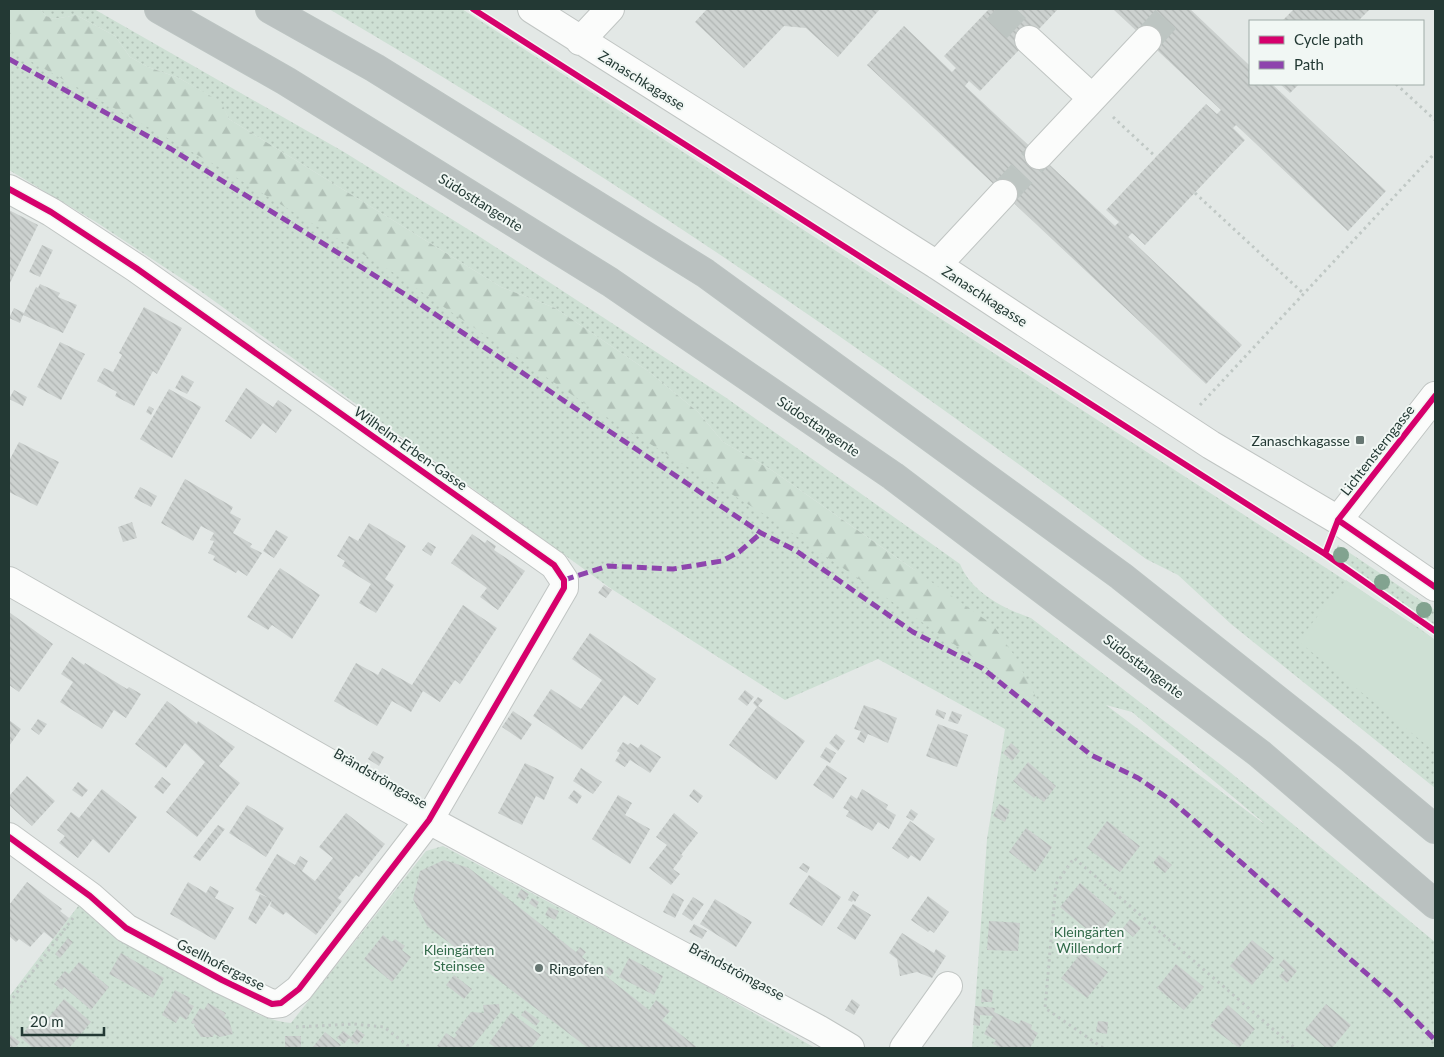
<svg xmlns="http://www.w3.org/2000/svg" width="1444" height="1057" viewBox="0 0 1444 1057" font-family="Lato,sans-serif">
  <defs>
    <pattern id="grass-dots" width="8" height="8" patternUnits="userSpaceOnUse" patternTransform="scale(1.25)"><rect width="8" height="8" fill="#cee0d4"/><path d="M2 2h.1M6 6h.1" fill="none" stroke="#b1c1b7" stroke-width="1.8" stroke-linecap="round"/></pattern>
    <pattern id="forest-firs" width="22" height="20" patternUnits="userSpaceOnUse" patternTransform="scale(1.25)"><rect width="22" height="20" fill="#cee0d4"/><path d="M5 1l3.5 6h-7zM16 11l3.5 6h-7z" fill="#b1c1b7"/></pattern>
    <pattern id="building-back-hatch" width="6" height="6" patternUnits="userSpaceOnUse" patternTransform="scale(1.25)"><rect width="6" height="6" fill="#ccd1cf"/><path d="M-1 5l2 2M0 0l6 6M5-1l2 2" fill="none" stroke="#afb4b2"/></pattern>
  </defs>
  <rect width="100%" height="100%" fill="#e3e8e6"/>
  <path fill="url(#grass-dots)" fill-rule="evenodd" d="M40,9H94L344,152L474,233L725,397L960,564C971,592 1004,609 1031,618L1225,768L1435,942V1048H972L987,839L1005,729L878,659L785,700L610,588L199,290L96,222L9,170V39L916,571L770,469L723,442L698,412L648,371L555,308L501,287L229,119L220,102L179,78L148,67L130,57L115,36L76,15L54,19L46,16ZM1106,705L1132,712L1264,823H1263Z
    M329,9H462L1422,630L1435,640V788L1231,624L1178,575L1146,559C884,361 613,175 329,9Z
    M1338,545L1435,610V625L1334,557Z
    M443,846L698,981L815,1048H9V997L79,905C127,941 171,969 224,996C246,1008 266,1021 291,1023L426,851Z"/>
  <path fill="url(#forest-firs)" d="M9,9H40L46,16L54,19L76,15L115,36L130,57L148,67L179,78L221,102L229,119L501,287L555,308L648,371L698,412L723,442L770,469L993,625L1014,655L1040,705L1023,698L983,664L767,516L587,405L394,273L217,166L9,49Z"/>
  <path fill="#cee0d4" d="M1346,580L1435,640V752L1298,641Z"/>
  <path fill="url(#building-back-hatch)" d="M707,9H880L838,57L806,28L784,26L744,68L695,22Z
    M989,9H1058L980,91L969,81L965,86L1115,226L1119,222L1106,210L1206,104L1217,114L1221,110L1113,9H1190L1250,66V84H1272L1386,191L1348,231L1236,125L1233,128L1245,140L1145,245L1132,233L1128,237L1242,345L1206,384L867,65L904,26L952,72L956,68L944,56Z
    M1294,9H1370L1358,21H1282Z
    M1280,84H1299L1290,93Z
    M9,210L38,225L9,285Z
    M42,245L53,250L40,277L29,272Z
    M40,284L60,293L58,297L77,305L63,333L23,315L20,323L9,318L14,308L24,313L36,287L38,288Z
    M144,307L182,328L157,374L153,371L134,406L115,396L117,392L97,381L104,368L113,372L122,355L119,353Z
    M60,342L85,354L61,400L37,387Z
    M182,375L194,382L187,394L175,388Z
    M246,388L273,407L278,400L292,410L276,433L263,423L251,439L225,421Z
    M169,389L201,407L172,458L140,439Z
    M14,390L27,397L23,406L9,399Z
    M149,406L154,409L151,415L146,412Z
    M19,442L59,462L37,506L9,492V461Z
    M185,479L233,507L230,513L241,519L233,533L252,544L250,547L262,553L247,576L238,570L236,573L213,560L215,556L208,553L214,541L210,540L214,533L201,526L193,541L161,523Z
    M140,487L157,496L151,507L134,498Z
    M132,522L137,538L123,542L118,527Z
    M369,523L406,546L385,579L394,585L376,613L359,603L371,584L342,566L345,561L337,556L349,536L358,541Z
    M276,530L288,537L274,558L263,551Z
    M472,534L485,543L487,540L496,546L494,550L525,571L498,610L480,597L487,588L451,563Z
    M428,542L436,547L431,556L422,550Z
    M280,568L320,595L292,639L272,625L268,630L247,617Z
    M604,585L612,590L606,598L598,593Z
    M463,605L497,628L460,684L455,680L440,702L423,691L411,712L392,701L377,726L334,701L356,663L378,675L382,668L412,685Z
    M9,612L53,644L19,692L9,685Z
    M590,633L656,679L638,705L624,695L582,750L533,716L551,689L581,709L602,680L572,659Z
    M72,657L84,665L85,663L127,689L129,687L141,694L126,718L114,710L102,729L60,702L73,682L61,674Z
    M745,690L754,697L747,706L738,699Z
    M758,697L763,700L758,706L805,741L776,780L729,745L757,707L753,703Z
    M167,701L197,724L198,721L235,747L219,766L240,783L197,837L166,812L205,762L185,743L166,768L135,744Z
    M864,705L897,718L888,743L868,734L864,743L857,739L861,731L854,729Z
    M937,709L946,713L944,719L935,715Z
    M513,711L532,724L521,740L502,727Z
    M952,711L962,715L958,724L948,721Z
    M38,719L47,724L39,735L31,729Z
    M9,720L21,729L9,746Z
    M938,724L968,735L957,767L926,756Z
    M836,734L845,741L838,751L829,743Z
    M623,742L628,745L630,743L638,748L641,744L661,757L650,773L630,760L625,767L615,761L620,753L617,751Z
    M1011,743L1020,751L1012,761L1003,753Z
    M826,747L836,753L830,763L820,757Z
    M373,751L384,757L379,766L368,759Z
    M1028,762L1056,786L1044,802L1036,796L1034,798L1013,781Z
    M525,763L554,777L544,800L536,796L522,825L498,813Z
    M827,765L847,778L833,799L813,785Z
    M581,768L602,782L593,794L573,781Z
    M27,776L55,801L32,826L9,805V796Z
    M162,777L171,784L163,794L154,787Z
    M78,782L88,790L82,797L72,790Z
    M102,789L137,817L109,853L93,839L78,858L59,843L65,836L57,830L71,812L79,818Z
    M694,789L703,796L698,803L689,796Z
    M862,789L888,805L886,809L896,815L889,829L878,822L872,831L846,816L849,811L843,808L851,795L857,799Z
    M574,790L582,796L577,804L568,798Z
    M618,795L632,803L625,815L650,829L630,864L592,839Z
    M999,804L1010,810L1005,822L993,816Z
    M247,805L284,828L266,857L229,833Z
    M911,809L918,814L913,821L906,817Z
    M346,813L385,844L359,877L356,875L338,898L342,901L316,935L286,912L283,915L270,906L272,900L256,924L248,919L260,894L269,898L255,890L277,854L295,865L300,856L308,861L302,871L315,881L333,858L319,847Z
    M674,813L698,833L681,855L683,856L673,869L680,874L671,885L649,868L667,845L656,837Z
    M910,821L935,839L920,861L911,855L908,859L892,848Z
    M1107,821L1140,846L1120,872L1087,848Z
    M218,825L225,829L200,861L193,857Z
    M1026,828L1052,847L1035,872L1009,852Z
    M1159,855L1172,865L1165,873L1153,863Z
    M444,860L469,868L576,952L580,947L586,952L582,957L649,1010L656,1000L670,1011L662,1020L698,1048H588L427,926L413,899L420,871Z
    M803,863L810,867L807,873L799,868Z
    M809,875L841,897L822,926L789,904Z
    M27,882L62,909L60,911L69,918L53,939L44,932L30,947L19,939L16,942L9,936V905Z
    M188,882L206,893L210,886L219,891L215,898L234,908L215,940L170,914Z
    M1080,883L1116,913L1096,937L1060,907Z
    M521,889L529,894L524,901L517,896Z
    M853,891L859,895L855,902L853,900L852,902L848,900Z
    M673,893L684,900L675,918L663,912Z
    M928,896L949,912L934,933L930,930L928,932L911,920Z
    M693,897L704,904L692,921L682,914Z
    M532,898L539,902L536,908L529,903Z
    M715,899L752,922L736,947L700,924Z
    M853,904L871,915L855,940L837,928Z
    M549,907L559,911L555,920L545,915Z
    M1130,919L1141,928L1133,937L1123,928Z
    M989,921L1020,923L1018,951L987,950Z
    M694,924L707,931L702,939L689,932Z
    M902,933L934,953L936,949L946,956L932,978L917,972L900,976L897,959L889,953Z
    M383,935L392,942L395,939L405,946L402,950L411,957L392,982L364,959Z
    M68,938L73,942L60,958L55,954Z
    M1252,940L1274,958L1252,985L1230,966Z
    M1082,952L1108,972L1087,998L1061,978Z
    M121,953L164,978L153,998L109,974Z
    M629,958L663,976L654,995L619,977Z
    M1284,959L1297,971L1287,983L1279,976L1285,970L1279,965Z
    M79,962L109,987L91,1010L64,987L62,990L54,984L65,971L69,974Z
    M1176,964L1204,987L1184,1010L1157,988Z
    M609,967L614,971L610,976L605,972Z
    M454,975L472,989L464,999L446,985Z
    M982,989L993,990L992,1002H981Z
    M175,990L190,998L188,1003L194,1006L186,1020L180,1016L176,1023L162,1015Z
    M64,999L91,1022L69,1048H33L20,1037L34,1020L42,1026Z
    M852,999L860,1005L854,1015L845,1010Z
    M208,1003L226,1013L224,1017L229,1020L233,1034L220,1037L214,1034L213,1037H201L194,1026L195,1024L191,1023L200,1008L204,1010Z
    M499,1004L500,1012L471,1048H439L437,1046L446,1033L454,1038L457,1035L455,1033L471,1012L484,1013L483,1005Z
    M1326,1004L1351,1025L1332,1048H1326L1305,1030Z
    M1228,1005L1255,1029L1239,1048L1210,1026Z
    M975,1006L995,1008L994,1012L1019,1024L1021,1020L1032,1025L1031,1029L1038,1033L1030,1048H1002L993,1044L996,1040L984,1034L993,1016L980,1015V1026L973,1025Z
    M525,1010L540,1021L536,1026L521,1015Z
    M511,1013L541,1035L531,1048H496L489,1043Z
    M1098,1021L1108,1022L1107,1034L1096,1032Z
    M357,1029L365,1035L357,1045L349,1038L344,1044L337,1038L343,1031L351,1037Z
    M325,1032L341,1045L338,1048H312Z
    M9,1034L20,1042L16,1047L18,1048H9Z
    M285,1036H301V1048H285Z"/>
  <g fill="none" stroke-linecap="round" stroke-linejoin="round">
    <path stroke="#bdc5c2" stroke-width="28" stroke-dasharray="28 14" stroke-linecap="butt" d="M996,9L1029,40
      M1147,40L1175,9
      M1003,194L1039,155"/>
    <g stroke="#c0c5c3" stroke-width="30">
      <path id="minor" d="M532,9L937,265L1211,445L1338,520L1435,587
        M1029,40L1092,98
        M580,41L610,9
        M1039,155L1147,40
        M9,189L51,212L136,268L554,565L564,580V588L429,820L299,989L281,1003L272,1004L222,980L126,928L90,896L9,837
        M937,265L1003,194
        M1338,520L1435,396
        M9,581L429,820L818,1029L850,1048
        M904,1048L948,986"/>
    </g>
    <g stroke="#bcc4c2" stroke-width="30">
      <path id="highway" d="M159,9L286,81L610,282L893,476L1260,754L1435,904
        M270,9L375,68L705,273L1121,576L1349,757L1435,829"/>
    </g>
    <path stroke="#c0c8c5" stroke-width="3" stroke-dasharray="2.5 4" stroke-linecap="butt" d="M1396,84L1435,120
      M1113,117L1156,157
      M1195,193L1304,294
      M1200,405L1435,153
      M9,1003L73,918
      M296,1027L354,1024L384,1027L411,1048
      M1103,1048L1045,1008L1056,884L1074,858L1295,1048"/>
    <use href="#minor" stroke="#fbfcfb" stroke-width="28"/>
    <use href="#highway" stroke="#bac1c0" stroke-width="28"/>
    <path stroke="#8e44ad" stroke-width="5" stroke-dasharray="10 5" stroke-linecap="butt" d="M9,59L171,149L414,300L761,533L795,550L913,632L982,668L1091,755L1138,778L1172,801L1393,997L1435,1040
      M564,580L608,566L673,569L722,561L739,552L761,533"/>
    <g stroke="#f1f7f4" stroke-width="9">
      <path id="cycleway" d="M473,9L1325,554L1435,631
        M9,189L51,212L136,268L554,565L564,580V588L429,820L299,989L281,1003L272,1004L222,980L126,928L90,896L9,837
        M1338,520L1435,587
        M1325,554L1338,520L1435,396"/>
    </g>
    <use href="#cycleway" stroke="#d6006c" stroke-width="6"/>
  </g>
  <g fill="#82a390">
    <circle cx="1341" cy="555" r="8"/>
    <circle cx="1382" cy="582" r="8"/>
    <circle cx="1424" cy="610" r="8"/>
  </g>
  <g fill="#667672" stroke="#f1f7f4" stroke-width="2">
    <rect x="1355" y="435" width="10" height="10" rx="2.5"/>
    <circle cx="539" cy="968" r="5"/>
  </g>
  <g text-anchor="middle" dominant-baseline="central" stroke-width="4" stroke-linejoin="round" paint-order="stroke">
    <g font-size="14" fill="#233934" stroke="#f1f7f4">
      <text transform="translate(642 80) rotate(32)">Zanaschkagasse</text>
      <text transform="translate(481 202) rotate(32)">Südosttangente</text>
      <text transform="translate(985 296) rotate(33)">Zanaschkagasse</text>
      <text transform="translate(819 426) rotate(34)">Südosttangente</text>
      <text transform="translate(411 448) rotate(35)">Wilhelm-Erben-Gasse</text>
      <text transform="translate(1377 450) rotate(-52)">Lichtensterngasse</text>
      <text transform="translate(1144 666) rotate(37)">Südosttangente</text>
      <text transform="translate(381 778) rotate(30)">Brändströmgasse</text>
      <text transform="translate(221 964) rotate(27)">Gsellhofergasse</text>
      <text transform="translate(737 971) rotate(28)">Brändströmgasse</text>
    </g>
    <g font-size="14" fill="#233934" stroke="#f1f7f4" text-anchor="end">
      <text x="1350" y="440">Zanaschkagasse</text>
      <text x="549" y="968" text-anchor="start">Ringofen</text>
    </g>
    <g font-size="14" fill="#326b4a" stroke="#f1f7f4">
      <text x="1089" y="931">Kleingärten<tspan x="1089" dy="16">Willendorf</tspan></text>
      <text x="459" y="949">Kleingärten<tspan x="459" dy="16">Steinsee</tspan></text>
    </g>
  </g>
  <rect width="1444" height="1057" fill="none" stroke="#233934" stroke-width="20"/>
  <rect x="1249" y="20" width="175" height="65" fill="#f1f7f4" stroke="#9faba7"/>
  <rect x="1259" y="36" width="25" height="8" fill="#d6006c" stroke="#9faba7"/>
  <text x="1294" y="45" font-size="15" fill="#233934">Cycle path</text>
  <rect x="1259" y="61" width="25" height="8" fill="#8e44ad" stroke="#9faba7"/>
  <text x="1294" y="70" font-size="15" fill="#233934">Path</text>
  <path d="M22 1027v8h82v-8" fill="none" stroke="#233934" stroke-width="2.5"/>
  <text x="30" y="1027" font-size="15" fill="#233934" stroke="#f1f7f4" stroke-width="4" paint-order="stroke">20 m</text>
</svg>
